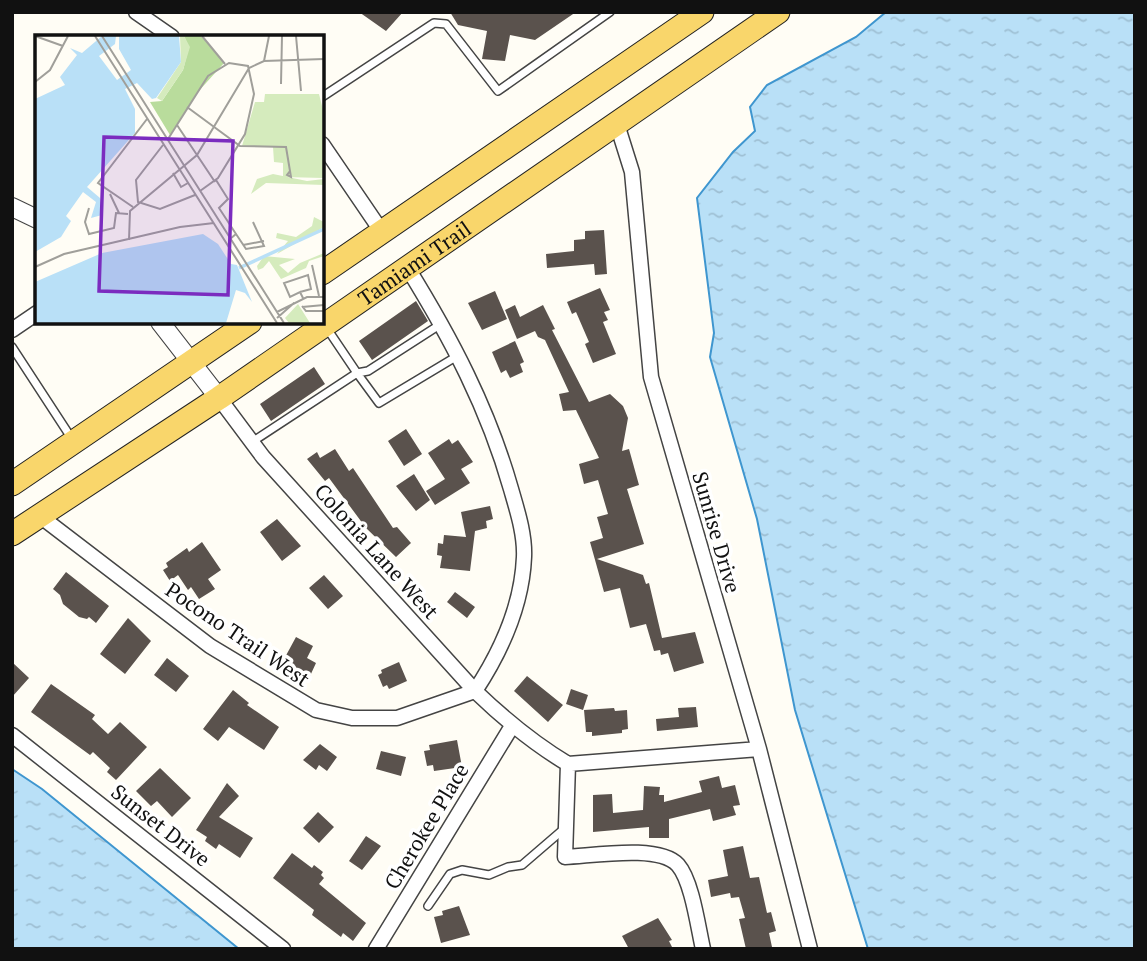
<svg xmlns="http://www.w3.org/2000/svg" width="1147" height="961" viewBox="0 0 1147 961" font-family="'PT Serif',serif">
  <defs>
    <pattern id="water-ripples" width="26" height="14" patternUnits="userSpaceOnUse" patternTransform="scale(1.75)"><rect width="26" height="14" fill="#b9e0f7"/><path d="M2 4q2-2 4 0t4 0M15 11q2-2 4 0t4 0" fill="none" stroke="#9ebfd3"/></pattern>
  </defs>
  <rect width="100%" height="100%" fill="#fffdf5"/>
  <path fill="url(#water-ripples)" stroke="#3f96cf" stroke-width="2" d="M886,12H1135V949H868L795,710L757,519L710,357L714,333L697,198L733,152L755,131L750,107L767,85L856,37Z
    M12,769L42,789L239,949H12Z"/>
  <path fill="#5a524d" d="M359,12H403L386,31Z
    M450,12H576L535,40L510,35L505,61L482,59L487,31L458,25Z
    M604,230L607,274L595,275L594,264L547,268L546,254L574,251V240L585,239V231Z
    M600,288L610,310L604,312L608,320L603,322L616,354L593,363L585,344L589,342L576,312L572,314L567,302Z
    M495,291L507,319L482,330L468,303Z
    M416,301L428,321L372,360L359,341Z
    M515,305L520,317L543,305L555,329L552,330L589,402L610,394L623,406L628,418L622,451L629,449L639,485L627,489L644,544L597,559L643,575L646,584L649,583L662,638L695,632L704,663L674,672L668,653L661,655L660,650L654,651L646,624L630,628L620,588L604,592L590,542L603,538L597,517L608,514L598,480L584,484L579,464L599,458L576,410L563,411L559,394L569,392L545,340L538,337L535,331L517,339L505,310Z
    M515,341L524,362L520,364L523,372L510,378L506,370L501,373L492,352Z
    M314,367L325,384L271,421L260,404Z
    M406,429L422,454L404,466L388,441Z
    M449,439L452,444L458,440L473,462L461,469L470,483L435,505L426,491L445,479L428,453Z
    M335,449L349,471L353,468L393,528L397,527L411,543L396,557L366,528L329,478L325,481L307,459L317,452L320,458Z
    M414,474L430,500L416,511L396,486Z
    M490,506L493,519L486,521L487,528L475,531L470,571L440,568L442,556L437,555L438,543L443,544L444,535L466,537L461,512Z
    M277,519L301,546L282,561L260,532Z
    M202,542L221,570L208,579L215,589L199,599L191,587L188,590L178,575L170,581L163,570L168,567L166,563L187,548L189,552Z
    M66,572L109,606L96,623L89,617L87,619L79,617L63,604L60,595L53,589Z
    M324,575L343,596L328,609L309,588Z
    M455,592L475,607L467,618L447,602Z
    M128,618L151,641L125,674L100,654Z
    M296,637L313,646L307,658L316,663L310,676L283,661Z
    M167,658L189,676L176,692L154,675Z
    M12,662L29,678L12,697Z
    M399,662L407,681L389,689L387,685L383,687L378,675L382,673L381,670Z
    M527,676L563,705L548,722L514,691Z
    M51,684L95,715L92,719L108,734L120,722L147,747L116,780L107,772L110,768L93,752L90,755L31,712Z
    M571,689L588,695L583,710L566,704Z
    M233,690L249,703L247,705L279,727L264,750L229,727L218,741L203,729Z
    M696,707L698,727L657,731L656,719L679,717L678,708Z
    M614,708L615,711L627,710L628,729L622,730V733L592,736V732H586L584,710Z
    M457,740L462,767L434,771L433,765L427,766L424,751L430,750L429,745Z
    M320,744L337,757L327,771L319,765L316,770L303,760Z
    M381,751L406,757L401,776L376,769Z
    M160,768L191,798L172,817L157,801L151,806L136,791Z
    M719,776L722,788L735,785L740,805L733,806L736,815L713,821L710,809L669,819V838H649V827L593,832V795L612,794L613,813L643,810L644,786L660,787L659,795H664V802L702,792L699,781Z
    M227,783L239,796L219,817L253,838L240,858L219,844L216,849L205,841L207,837L196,830Z
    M318,812L334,827L319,843L303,828Z
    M366,836L381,846L362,870L349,861Z
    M743,846L750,878L759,877L767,913L771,912L776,931L769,933L772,947L765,949H746L739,919L745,918L739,897L731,898L730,893L711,897L708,880L728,876L723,850Z
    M292,853L312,868L314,865L323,872L321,875L324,878L319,884L366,923L353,941L343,933L341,937L312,915L314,910L273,878Z
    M459,906L470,935L441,943L434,917L443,915L442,911Z
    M658,918L672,940L669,941L673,949H629L622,936Z"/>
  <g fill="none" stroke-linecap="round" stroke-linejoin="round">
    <g stroke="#444" stroke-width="10">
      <path id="service" d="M322,97L434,23L446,24L498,91L610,12
        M441,324L368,371L357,373L379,403L459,355
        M12,347L72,439
        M252,442L357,373L326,327
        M428,906L450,874L462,870L489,875L508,867L522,865L565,828"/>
    </g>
    <g stroke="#444" stroke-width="17">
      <path id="minor" d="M136,12L172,37
        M616,121L632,172L651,377L759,749L810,949
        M322,144L382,232
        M12,330L37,313
        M219,398L263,457L475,691C504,719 533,743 568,764L759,749
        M40,516L210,646L316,710L352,718H397L475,691C502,650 522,606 524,557C525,534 517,510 511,489C488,408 451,338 407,267
        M12,735L283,949
        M568,764L565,857C592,856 659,844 678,865C692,881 698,927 703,949
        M376,949L512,726"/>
    </g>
    <g stroke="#444" stroke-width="20">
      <path id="tertiary" d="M12,207L37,219
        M160,322L219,398"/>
    </g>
    <g stroke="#222" stroke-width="25">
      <g id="primary">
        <path d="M322,273L702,12"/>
        <path d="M12,484L250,322"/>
        <path id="s1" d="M12,534L219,398L778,12"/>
      </g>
    </g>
    <use href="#service" stroke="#fff" stroke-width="7"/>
    <use href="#minor" stroke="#fff" stroke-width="14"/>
    <use href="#tertiary" stroke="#fff" stroke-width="18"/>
    <use href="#primary" stroke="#f9d66b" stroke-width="23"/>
  </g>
  <g text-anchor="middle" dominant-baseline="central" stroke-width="7" stroke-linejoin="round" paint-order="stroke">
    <g font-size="21" fill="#111" stroke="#fff">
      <text stroke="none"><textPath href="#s1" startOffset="485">Tamiami Trail</textPath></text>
      <text transform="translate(717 532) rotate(74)">Sunrise Drive</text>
      <text transform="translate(377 551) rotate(48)">Colonia Lane West</text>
      <text transform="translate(238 634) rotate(34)">Pocono Trail West</text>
      <text transform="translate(161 825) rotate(38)">Sunset Drive</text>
      <text transform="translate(426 826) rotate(-59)">Cherokee Place</text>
    </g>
  </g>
  <g transform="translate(35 35)">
    <rect width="289" height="289" fill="#fffdf5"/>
    <path d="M149,1H166L189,28L162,58L135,100L115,67L127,66L148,35L154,12Z" fill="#b9dc9c"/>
    <path d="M145,1H149L155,12L148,35L127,66L122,63L146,27ZM238,139L272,146L289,144V150L231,148L216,159L222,144ZM279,182L289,187V192L242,219L253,206L241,203L242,198L261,202L277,191ZM289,218V221L274,226L271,233L246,244L234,226L228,233L223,235L222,231L229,221L260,224L244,230L253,238L265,228Z" fill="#d5ebbd"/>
    <path d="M230,59H284L289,79V143L248,142V128L239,127L238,112L207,111L220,67H229ZM263,269L275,288H254L250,283Z" fill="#d5ebbd"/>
    <path d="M67,1H81L80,9L64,21L82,45L96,35L84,14V1H144L146,27L121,63L117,64L102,48L90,54L100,74V98L52,152L65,163L67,180L56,183L61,167L48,157L31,181L36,186L26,202L0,217V64L30,50L25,42L42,20L35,13L47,18ZM168,199L183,209L196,229L202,230L217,267L210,258L201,255L191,288H0V247L67,218Z" fill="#b9e0f7"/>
    <path fill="none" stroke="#b9e0f7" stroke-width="3.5" d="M204,233L289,194"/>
    <path fill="none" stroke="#a09f9a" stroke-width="2" d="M0,1L28,11M60,1L242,288M67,1L249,288M167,1L190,29M261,1L266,56M229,26L234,1M0,47L15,35L33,1M246,49L247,1M152,72L205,111L251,112L256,142L252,140L255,136M142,90L180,147M133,104L173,41L194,28L213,31L219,59L210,99L183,143L165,156M128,110L101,145L103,167L125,174L160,160M138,138L146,152L153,148M181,145L193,164L184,173L201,199L195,204M75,159L84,178M98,172L63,148L112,84M54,173L50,187L54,199L79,193L81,178L93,179M201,199L211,214L229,211L218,187M94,205L95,176L162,120L214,33L229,26L289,24M208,210L229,206M277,230L284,261M0,232L29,219L145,192L179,188M265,257L276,254L273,240L249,248L255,262L265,257L268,263M267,271L271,276H289M267,272L289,270M242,277L272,262H289M242,283L259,268"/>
    <path fill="#7b2cbf" fill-opacity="0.15" stroke="#7b2cbf" stroke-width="3.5" d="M69,102L198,106L193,260L64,256Z"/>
    <rect width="289" height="289" fill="none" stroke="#111" stroke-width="3.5"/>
  </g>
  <rect width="1147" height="961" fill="none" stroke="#111111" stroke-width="28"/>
</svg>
